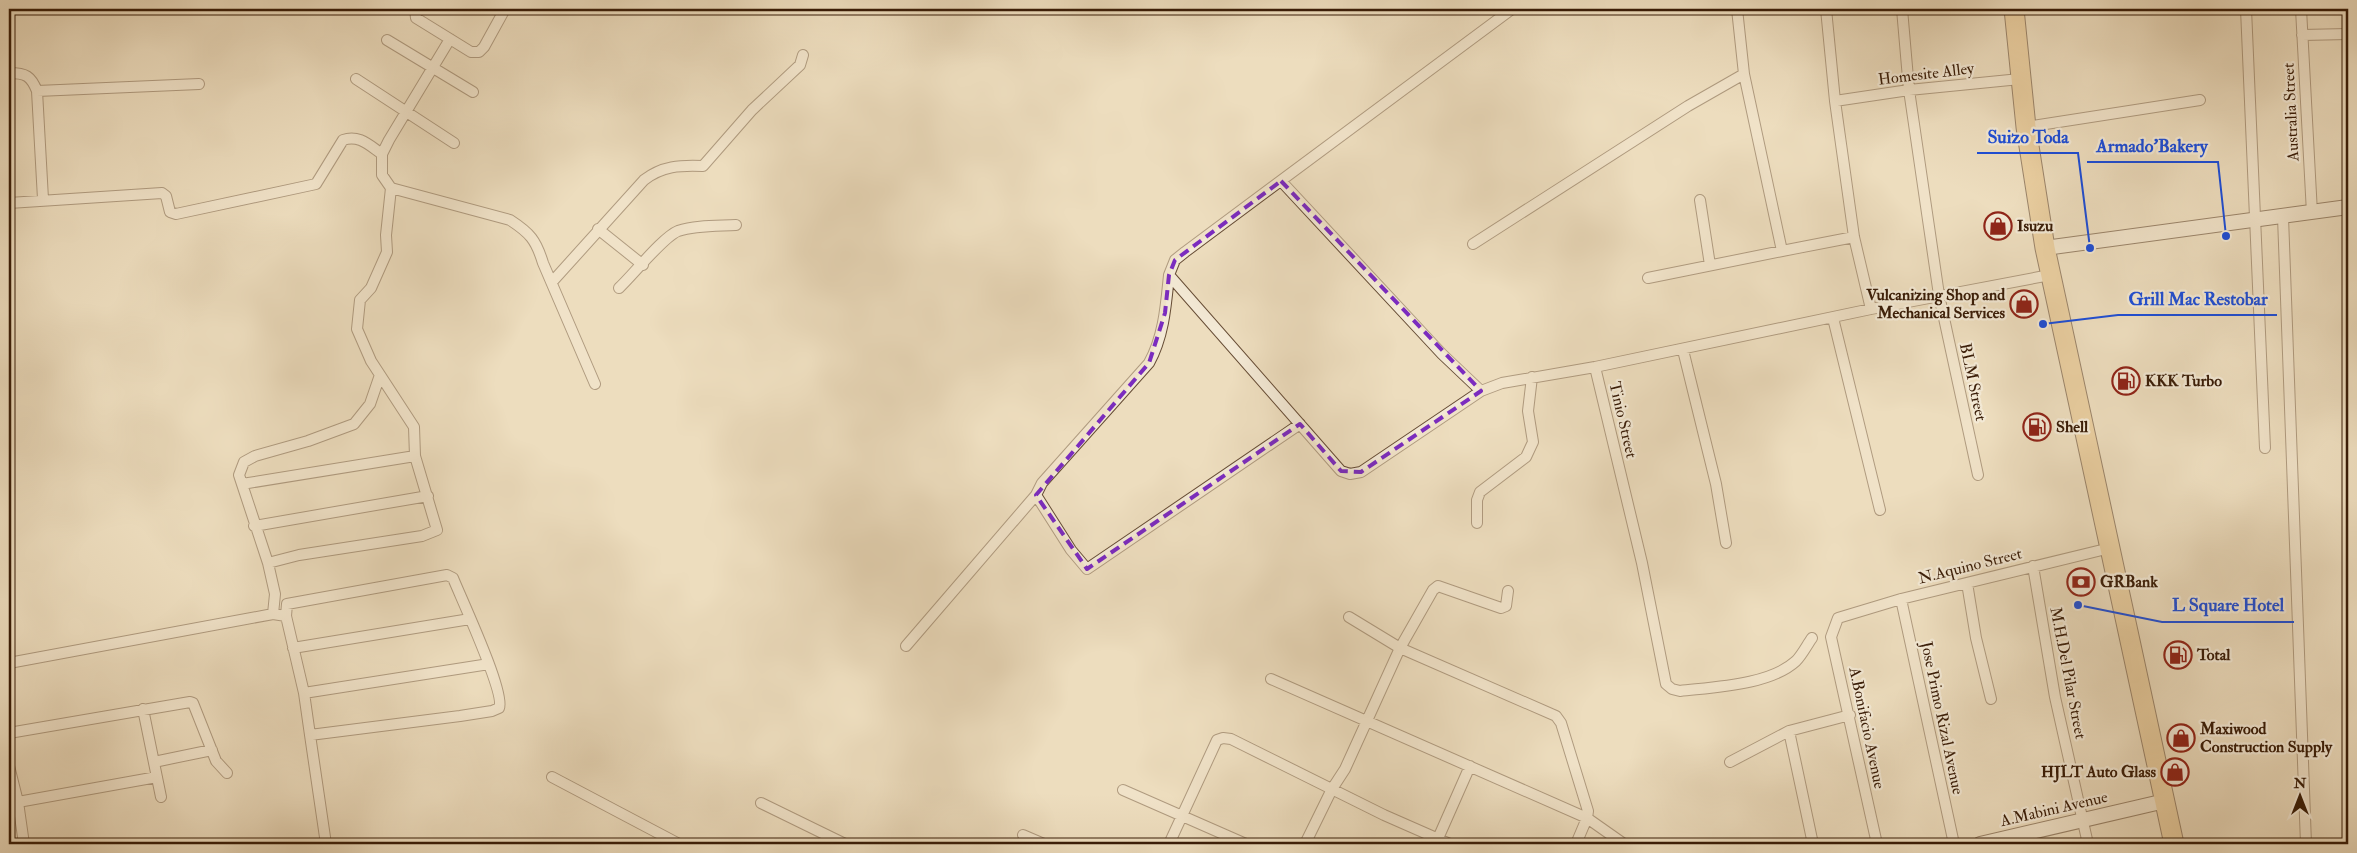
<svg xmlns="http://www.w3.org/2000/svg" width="2357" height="853" viewBox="0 0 2357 853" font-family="'IM FELL Double Pica',serif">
  <rect width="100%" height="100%" fill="#edddbe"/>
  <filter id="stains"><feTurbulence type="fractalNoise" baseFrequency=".004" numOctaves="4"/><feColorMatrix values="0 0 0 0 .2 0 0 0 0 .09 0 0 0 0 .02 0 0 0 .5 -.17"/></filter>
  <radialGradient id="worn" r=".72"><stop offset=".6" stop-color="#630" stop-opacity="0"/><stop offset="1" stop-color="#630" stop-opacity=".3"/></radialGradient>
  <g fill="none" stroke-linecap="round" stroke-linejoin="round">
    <g stroke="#664c35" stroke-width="12">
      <path id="street" d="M415,9L416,18L471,52H479L484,47L505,9
        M1512,9L1185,252L1175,260L1169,275L1341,471L1350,474L1361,472L1481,391L1502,383L1595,367
        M1737,9L1744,74L1782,251L1854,237
        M1826,9L1835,101L1854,237L1871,309
        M1902,9L1909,90L1939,295L1978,475
        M2246,9L2265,448
        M2301,9L2312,213
        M2302,35L2348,34
        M387,40L473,92
        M9,73C26,73 31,76 37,91
        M356,79L454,143
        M1835,101L1909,90L2020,79
        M2026,127L2200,100
        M1281,181L1442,354L1481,391
        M391,188L510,220C530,233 536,240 543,263L595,384
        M43,199L37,91L199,84
        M1700,200L1710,265
        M9,203L162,193L166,196L170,212L176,214L316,184L343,140C359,134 370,146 382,154
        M2283,217L2306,844
        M598,229L643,265
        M1473,244L1688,106L1744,74
        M1169,275C1166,305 1164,336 1149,363L1042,483L1036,495L1071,550L1087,569L1300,424
        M1648,278L1782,251
        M552,282L644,180C662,166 680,165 703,166L752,110L800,65L803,55
        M619,288C633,275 663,237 678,231C696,225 717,226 736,225
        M1833,318L1880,510
        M1683,350L1716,484L1726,543
        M380,375L370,404L354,424L308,441L255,456L244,462L239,475L268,563L299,555L422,536L437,530L415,456L414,427L371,361L357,329L360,300L371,288L387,252L386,235L391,188L382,175V154L389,140L450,39
        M242,484L415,456
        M1477,523V500L1480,492L1526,457L1533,442L1528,411L1532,377
        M254,526L428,496
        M268,563L275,594L273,614
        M2033,566L2055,697L2088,844
        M447,575L453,578C461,598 506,694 499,708L492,711L460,716L310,735L304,693L286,616L287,604Z
        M1967,583L1976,638L1991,699
        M1901,599L1954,844
        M1349,617L1400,648L1556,716L1561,723L1588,811L1587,818L1576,844
        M1812,638C1807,645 1802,655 1796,661C1770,685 1714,687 1680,691L1672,689L1666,684L1642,563L1595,367L1871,309L2050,275
        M906,646L1036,495
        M293,648L470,619
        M9,663L273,614L286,616
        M1271,679L1587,818L1624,844
        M304,693L489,664
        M143,709L161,797
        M1789,731L1813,844
        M9,733L190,702L193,703L216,761L227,773
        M310,735L326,844
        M154,762L212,750
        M1730,762L1789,731L1850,715
        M9,766L18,802L157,777
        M552,777L679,844
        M1123,790L1246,844
        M18,802L24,844
        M761,803L845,844
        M1023,835L1044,844
        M1436,843L1470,766
        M1169,844L1217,740L1223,738L1231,739L1384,815L1450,844
        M1305,844L1332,789L1345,769L1400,648L1433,590L1438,586L1501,608L1506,606L1508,591
        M1877,844L1831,637L1838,618L1901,599L2110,548"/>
    </g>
    <g stroke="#391c07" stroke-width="16">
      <path id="secondary" d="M2045,248L2348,207
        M1980,844L2165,801"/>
    </g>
    <g stroke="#391c07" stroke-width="21">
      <path id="highway" d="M2014,9L2026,127L2045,248L2174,844"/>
    </g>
    <use href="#street" stroke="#f3e9d5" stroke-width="10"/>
    <use href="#secondary" stroke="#f3e9d5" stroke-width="14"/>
    <use href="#highway" stroke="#e6be7f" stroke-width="19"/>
  </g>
  <path d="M0 0H2357V853H0ZM1281,181L1481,391L1361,472L1341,471L1300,424L1087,569L1036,495L1149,363L1165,313L1169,275L1175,260Z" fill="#edddbe" fill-opacity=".55" fill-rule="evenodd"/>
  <path fill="none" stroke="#7b2cbf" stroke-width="4" stroke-dasharray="10 6" stroke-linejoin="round" d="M1281,181L1481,391L1361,472L1341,471L1300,424L1087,569L1036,495L1149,363L1165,313L1169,275L1175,260Z"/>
  <defs>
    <g id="shop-ring" transform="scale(1.4375)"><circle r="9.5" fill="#f3e9d5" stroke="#8f2418" stroke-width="1.5"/><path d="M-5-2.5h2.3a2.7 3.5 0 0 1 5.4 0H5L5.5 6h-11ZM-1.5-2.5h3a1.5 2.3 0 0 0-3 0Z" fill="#8f2418"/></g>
    <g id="fuel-ring" transform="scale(1.4375)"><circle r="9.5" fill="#f3e9d5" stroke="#8f2418" stroke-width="1.5"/><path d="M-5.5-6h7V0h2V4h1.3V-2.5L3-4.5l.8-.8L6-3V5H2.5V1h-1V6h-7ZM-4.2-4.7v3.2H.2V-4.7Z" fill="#8f2418"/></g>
    <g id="bank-ring" transform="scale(1.4375)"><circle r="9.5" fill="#f3e9d5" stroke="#8f2418" stroke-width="1.5"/><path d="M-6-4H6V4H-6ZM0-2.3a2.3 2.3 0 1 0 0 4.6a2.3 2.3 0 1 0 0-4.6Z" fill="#8f2418"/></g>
  </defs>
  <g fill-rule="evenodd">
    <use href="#shop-ring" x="1998" y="226"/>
    <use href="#shop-ring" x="2024" y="304"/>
    <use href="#fuel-ring" x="2126" y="381"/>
    <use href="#fuel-ring" x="2037" y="427"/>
    <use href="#bank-ring" x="2081" y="582"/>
    <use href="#fuel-ring" x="2178" y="655"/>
    <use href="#shop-ring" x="2181" y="738"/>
    <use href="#shop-ring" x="2175" y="772"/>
  </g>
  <g text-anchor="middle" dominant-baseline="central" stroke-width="4.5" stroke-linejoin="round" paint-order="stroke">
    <g font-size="16" fill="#391c07" stroke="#f3e9d5">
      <text transform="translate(1926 74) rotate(-7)">Homesite Alley</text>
      <text transform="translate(2291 112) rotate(-93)">Australia Street</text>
      <text transform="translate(1973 382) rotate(78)">BLM Street</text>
      <text transform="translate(1623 420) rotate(77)">Tinio Street</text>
      <text transform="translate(1970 566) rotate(-14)">N.Aquino Street</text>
      <text transform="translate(2068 673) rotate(79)">M.H.Del Pilar Street</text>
      <text transform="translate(1942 718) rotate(78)">Jose Primo Rizal Avenue</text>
      <text transform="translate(1867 728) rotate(78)">A.Bonifacio Avenue</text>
      <text transform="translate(2054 809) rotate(-13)">A.Mabini Avenue</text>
    </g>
    <g font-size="16" font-weight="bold" fill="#391c07" stroke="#f3e9d5" text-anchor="start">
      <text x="2017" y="226">Isuzu</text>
      <text x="2005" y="295" text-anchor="end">Vulcanizing Shop and<tspan x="2005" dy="18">Mechanical Services</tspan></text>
      <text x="2145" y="381">KKK Turbo</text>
      <text x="2056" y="427">Shell</text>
      <text x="2100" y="582">GRBank</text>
      <text x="2197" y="655">Total</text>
      <text x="2200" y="729">Maxiwood<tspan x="2200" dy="18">Construction Supply</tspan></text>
      <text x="2156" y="772" text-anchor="end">HJLT Auto Glass</text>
    </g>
  </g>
  <path fill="none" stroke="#1d4ed8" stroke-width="2" d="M2090 248L2078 153H1977M2226 236L2218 162H2087M2043 324L2118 315H2277M2078 605L2162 622H2294"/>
  <g fill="#1d4ed8" stroke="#f3e9d5" stroke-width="2">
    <circle cx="2090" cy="248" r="5"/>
    <circle cx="2226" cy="236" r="5"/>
    <circle cx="2043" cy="324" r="5"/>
    <circle cx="2078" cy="605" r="5"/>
  </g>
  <g font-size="18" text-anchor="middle" font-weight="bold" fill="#1d4ed8" stroke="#f3e9d5" stroke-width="4.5" stroke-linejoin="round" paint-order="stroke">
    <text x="2028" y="143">Suizo Toda</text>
    <text x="2152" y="152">Armado'Bakery</text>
    <text x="2198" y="305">Grill Mac Restobar</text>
    <text x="2228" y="611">L Square Hotel</text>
  </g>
  <rect width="2357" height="853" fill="none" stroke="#edddbe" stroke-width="30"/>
  <rect x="10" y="10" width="2337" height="833" fill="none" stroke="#391c07" stroke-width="2.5"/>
  <rect x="15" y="15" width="2327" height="823" fill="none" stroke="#391c07"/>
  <g transform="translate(2300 796)" stroke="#f3e9d5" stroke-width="4" paint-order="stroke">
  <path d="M0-4L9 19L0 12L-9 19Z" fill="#391c07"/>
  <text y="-8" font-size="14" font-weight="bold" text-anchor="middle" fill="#391c07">N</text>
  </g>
  <rect width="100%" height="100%" filter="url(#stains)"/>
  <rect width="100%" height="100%" fill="url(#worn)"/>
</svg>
